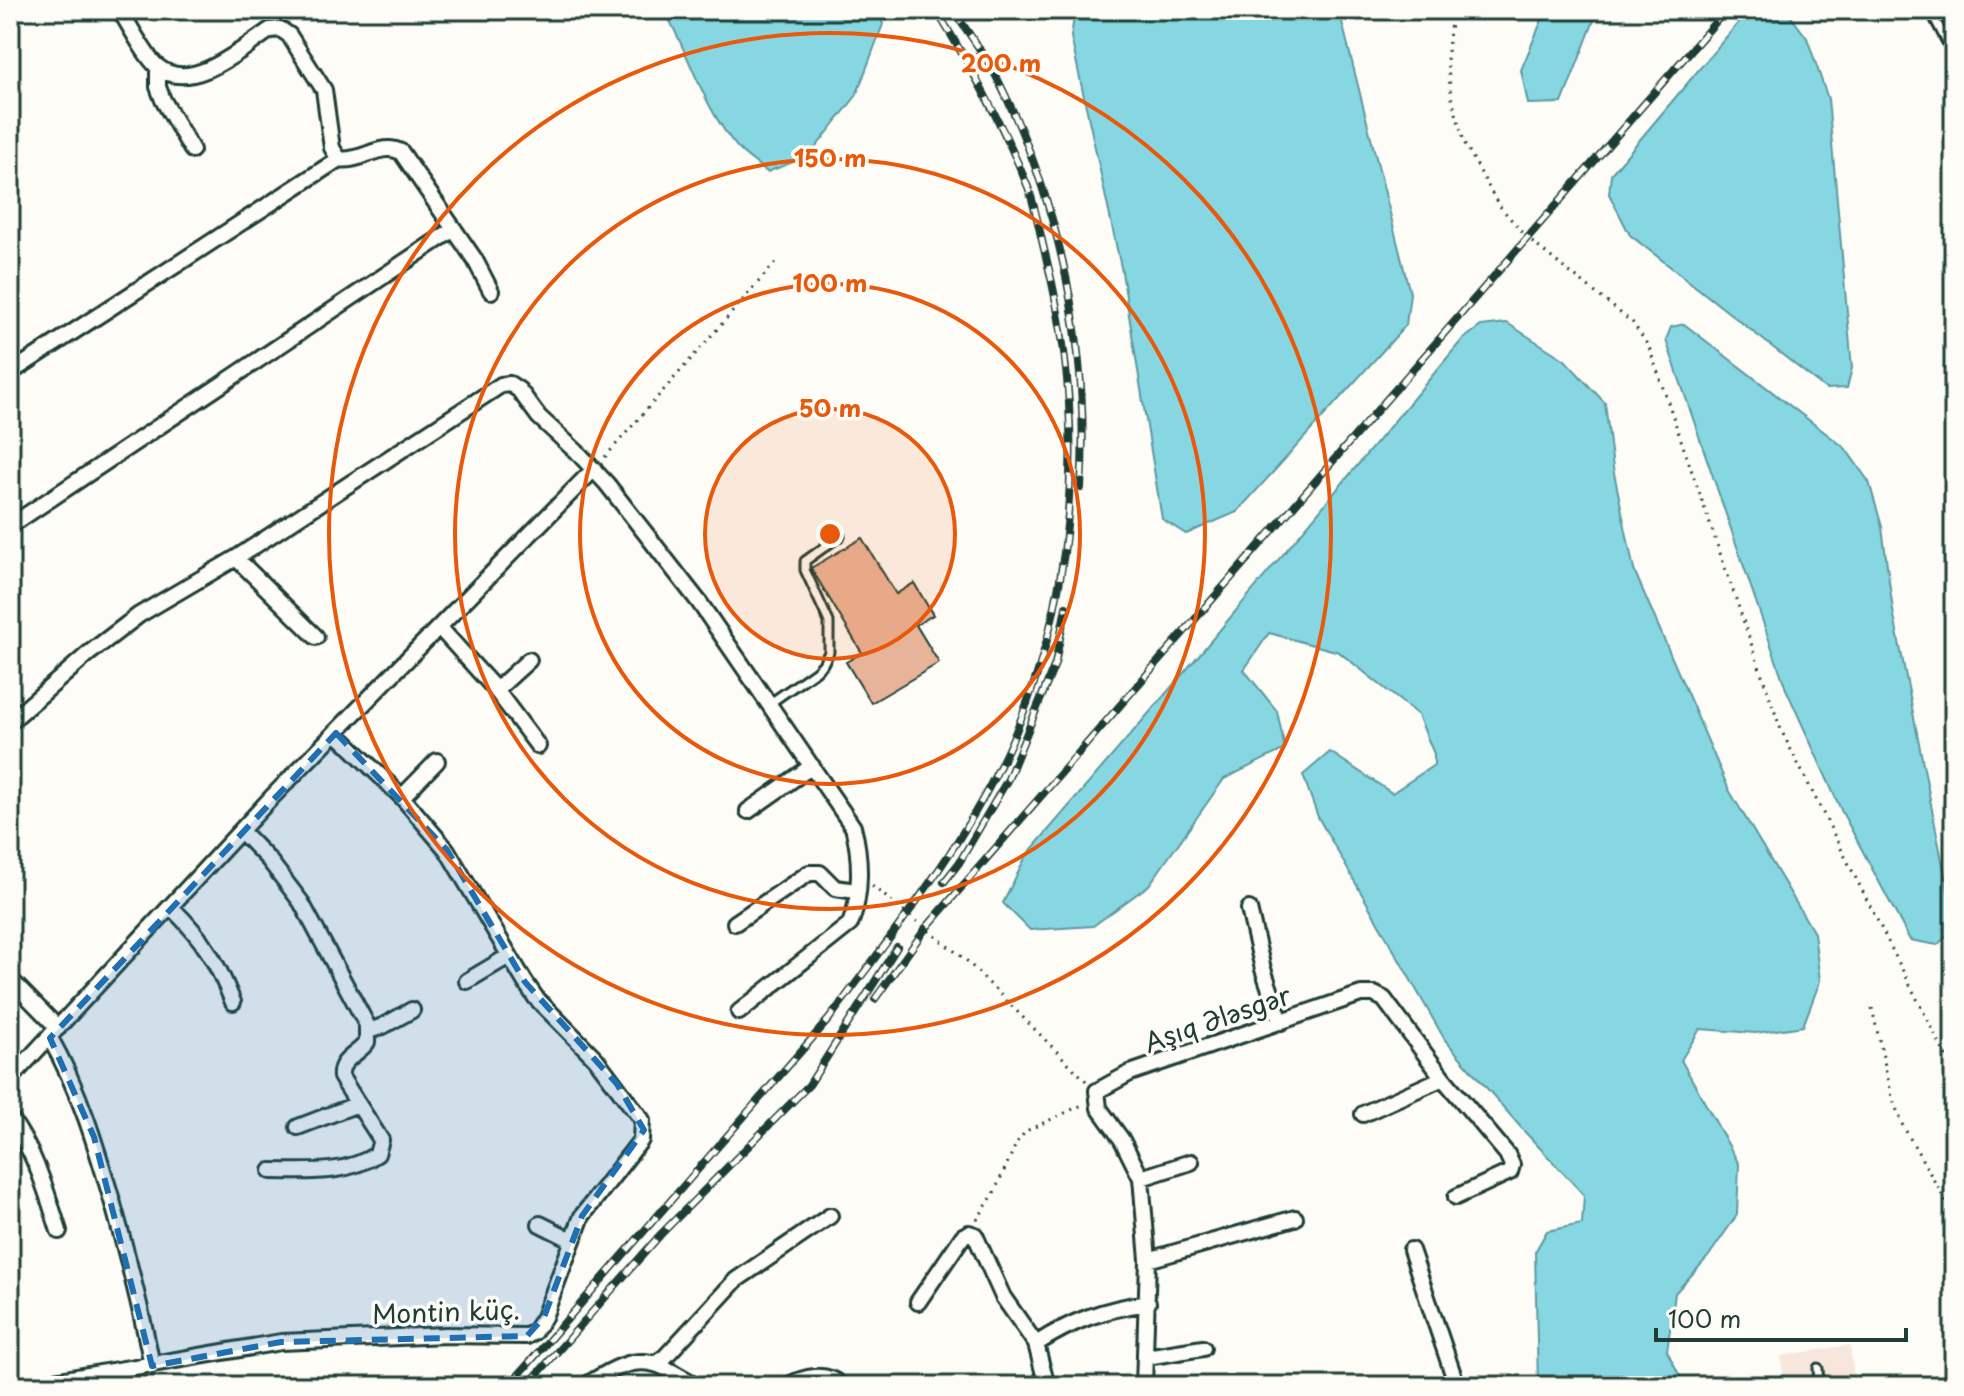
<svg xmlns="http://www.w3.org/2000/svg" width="1964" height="1396" viewBox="0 0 1964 1396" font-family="'Playpen Sans',sans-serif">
  <rect width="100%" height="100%" fill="#fdfcf7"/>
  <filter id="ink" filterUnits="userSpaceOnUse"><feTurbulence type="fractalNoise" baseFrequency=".0125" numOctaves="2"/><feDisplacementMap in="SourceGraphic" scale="16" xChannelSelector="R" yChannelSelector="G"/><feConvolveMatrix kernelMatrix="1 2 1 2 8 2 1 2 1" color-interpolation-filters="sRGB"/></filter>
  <g filter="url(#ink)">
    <path fill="#f6e6db" d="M1850,1345L1855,1386H1785L1781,1356Z"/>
    <path fill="#87d7e3" stroke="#5d999d" stroke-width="2" d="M664,10H878L883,24L856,96L809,156L767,172C758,164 746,157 738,148C703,108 690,55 664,10Z
      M1075,10H1339L1410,293L1406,325L1237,512L1186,534L1162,519L1122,272L1071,37Z
      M1546,10H1598L1562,103L1528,104L1521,70Z
      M1749,10H1786L1807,38L1828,99L1852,368L1847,388L1826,389L1630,235L1609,194L1611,174Z
      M1507,323L1565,360L1605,403L1613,468L1634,570L1729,790L1814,933L1820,981L1803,1026L1756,1033L1700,1029L1681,1060L1739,1164L1737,1215L1708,1257L1675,1293L1667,1351L1685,1386H1538L1535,1252L1547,1231L1582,1224L1584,1195L1524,1131L1445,1040L1318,817L1303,775L1330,752L1392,793L1434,765V754L1418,715L1339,652L1269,633L1244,670L1277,711L1285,749L1224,779L1149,885L1093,926L1030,930L1003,903L1026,856L1199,655L1462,340L1481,326Z
      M1684,324L1845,448L1869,482L1882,527L1893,611L1951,906L1948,935L1937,945L1910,940L1842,812L1786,689L1666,340L1671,327Z"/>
    <path fill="#e7b499" stroke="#1f3d34" stroke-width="2" d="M862,538L896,594L914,583L933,615L916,625L939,663L871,703L846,662L862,653L811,568Z"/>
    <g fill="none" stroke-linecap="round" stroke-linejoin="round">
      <g stroke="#1f3d34" stroke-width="13">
        <path id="service" d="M1930,10L1954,56
          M769,704L816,671L823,664L829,652V622L805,570V561L840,536
          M1818,1368L1819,1386"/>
      </g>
      <g stroke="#1f3d34" stroke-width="20">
        <path id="minor" d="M120,10C128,23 147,59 158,67C191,94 243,48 270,30L280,29L289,35L324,90L332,148L339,159C361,163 381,141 401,152L475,260L491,291
          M158,68V87L163,100L192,150
          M10,373L339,159
          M10,526L454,229
          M236,558L316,637
          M439,627L496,690L538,746
          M496,690L529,660
          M10,722L88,654L139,615L236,558L501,385L510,384L519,390L539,417L580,455L607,484L699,602L853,827C861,856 862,896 850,924L739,1012
          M402,797L437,761
          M748,811L812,766
          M241,831L269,860L301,902L367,1025V1042C358,1055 339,1059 341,1077L381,1140L377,1154C346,1175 307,1171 271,1171
          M172,908C204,940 216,960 233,1002
          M1249,909L1263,969L1281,1022
          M735,923L809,873H820L835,888L856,891
          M10,979L58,1028
          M467,981L509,956
          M369,1031L383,1026L412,1010
          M50,1038C80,1091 96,1146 113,1204C128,1258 142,1311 152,1366
          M10,1079L271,798L594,469
          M1363,1114L1443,1078
          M10,1118C35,1152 46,1190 59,1231
          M298,1127L358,1104
          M1141,1178L1191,1162
          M540,1224L572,1240
          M1411,1250L1457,1386
          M1148,1260L1295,1218
          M918,1302L963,1236L969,1233L975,1235L1003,1297L1036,1344L1047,1386
          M1036,1344C1073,1320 1105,1309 1148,1303
          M1146,1357L1203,1348
          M655,1364L665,1357L736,1280L830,1216
          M10,1385H30L281,1342L446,1335L527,1336L534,1332L544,1317L582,1216L641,1140L642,1120L596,1059L536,998L525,982L447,850L402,797L336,733
          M585,1386C606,1373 632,1355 658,1365C672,1370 684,1380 699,1386
          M787,1386C804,1377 826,1371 841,1386
          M1144,1386L1148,1260L1141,1178L1122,1140L1099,1108L1097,1091L1130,1073L1361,994H1374L1384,999L1443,1078L1507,1154L1512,1165L1510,1172L1456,1197"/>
      </g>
      <path stroke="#1f3d34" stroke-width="3" stroke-dasharray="2 6" stroke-linecap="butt" d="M1452,10L1447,60L1451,95L1464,142L1498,204L1527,238L1633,323L1649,347L1781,730L1954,1072
        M605,457L776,262
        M872,886L967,961L1088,1083
        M1872,1008L1892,1097L1902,1124L1954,1216
        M977,1220L993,1195L1017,1142L1026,1131L1082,1105"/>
      <use href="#service" stroke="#fdfcf7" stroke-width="7"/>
      <use href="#minor" stroke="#fdfcf7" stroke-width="14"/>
      <g stroke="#1f3d34" stroke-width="8">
        <path id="rail" d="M953,10C968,33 987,57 999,82C1061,206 1090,350 1081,488
          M944,882L959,863L1008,779L1055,664L1066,607
          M875,999L926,928L1726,10
          M509,1386L829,1019C888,940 951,862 996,774C1077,616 1089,428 1046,257C1040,234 1036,209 1028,187C1002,123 972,68 936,10
          M527,1386L661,1234L809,1085L897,947"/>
      </g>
      <use href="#rail" stroke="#fdfcf7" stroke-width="5" stroke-dasharray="15" stroke-linecap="butt"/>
    </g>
  </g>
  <path fill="#1f6fb2" fill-opacity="0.2" stroke="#1f6fb2" stroke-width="6" stroke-dasharray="16 10" stroke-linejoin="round" d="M336,733L447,850L525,982L617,1084L644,1130L582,1216L544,1317L527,1336L281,1342L152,1366L94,1137L50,1038Z"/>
  <circle cx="830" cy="534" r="125" fill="#e8590c" fill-opacity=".12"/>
  <g fill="none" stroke="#e8590c" stroke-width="4">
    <circle cx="830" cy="534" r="125"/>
    <circle cx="830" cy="534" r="250"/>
    <circle cx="830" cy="534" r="375"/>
    <circle cx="830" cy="534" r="501"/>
  </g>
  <g text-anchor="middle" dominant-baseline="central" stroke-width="7" stroke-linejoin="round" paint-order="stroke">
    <g font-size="26" fill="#1f3d34" stroke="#fdfcf7">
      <text transform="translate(1217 1018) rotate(-19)">Aşıq Ələsgər</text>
      <text transform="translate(446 1311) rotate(-2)">Montin küç.</text>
    </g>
  </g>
  <circle cx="830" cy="534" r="12" fill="#e8590c" stroke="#fdfcf7" stroke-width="4"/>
  <g font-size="24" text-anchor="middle" font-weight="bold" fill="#e8590c" stroke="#fdfcf7" stroke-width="7" stroke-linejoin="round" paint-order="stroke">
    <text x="1001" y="72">200 m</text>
    <text x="830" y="167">150 m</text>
    <text x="830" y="292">100 m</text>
    <text x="830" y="417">50 m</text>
  </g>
  <rect width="1964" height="1396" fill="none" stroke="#fdfcf7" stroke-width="40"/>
  <rect x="20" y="20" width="1924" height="1356" fill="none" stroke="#1f3d34" stroke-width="3" filter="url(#ink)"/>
  <path d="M1656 1328v12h250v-12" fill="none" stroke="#1f3d34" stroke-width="4"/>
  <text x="1668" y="1328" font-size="24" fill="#1f3d34" stroke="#fdfcf7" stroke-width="6" paint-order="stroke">100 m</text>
</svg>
